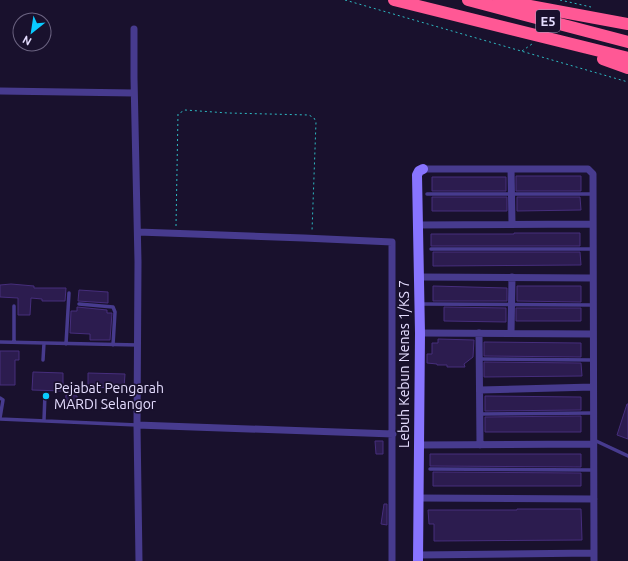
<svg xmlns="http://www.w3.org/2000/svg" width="628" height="561" viewBox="0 0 628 561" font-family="Ubuntu,sans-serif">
  <rect width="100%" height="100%" fill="#19112d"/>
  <path fill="#2c1c4f" stroke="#462e7c" d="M516,176H581V191H516Z
    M432,177H506V191H432Z
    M432,197H507V211H432Z
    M517,197H580L581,210L517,211Z
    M514,233H580V246H431V234H514Z
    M433,252H580L581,265L433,266Z
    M11,284L34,286V288H66L65,301H42V299L31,298L30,315H18V298L0,297V285Z
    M433,286L507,288V301H433Z
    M517,286H581V302L517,301Z
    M79,290L108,292V303L78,301Z
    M77,307L107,310V313H112L110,340H90V334L70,333L71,311H77Z
    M444,307L506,308V322L444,321Z
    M516,308H581V321H516Z
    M438,339L474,340L473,357L464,364L465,367H447V365H437V364L427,363V354H432V343H438Z
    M484,342L581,343V357L484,356Z
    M0,351H19V360H15V385H0Z
    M484,362L581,363L582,376L484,377Z
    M33,372L63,373V391L32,390Z
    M88,373L125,374L124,388L88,387Z
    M66,395L77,396V407L65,406Z
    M485,396L581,397V410L485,411Z
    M627,404H628V439L617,435Z
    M581,416V432H485V417Z
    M375,441H383V454H376Z
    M430,454H581V467L430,466Z
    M433,472L581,473V486H433Z
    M384,504H387V525L381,524Z
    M517,509H581L582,540L434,541V524H429L428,510H517Z"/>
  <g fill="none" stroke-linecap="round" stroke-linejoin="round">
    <path stroke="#2dbbc3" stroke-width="1" stroke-dasharray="2 3" stroke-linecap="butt" d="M345,0L628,82
      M560,0L591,7
      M522,51L532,44
      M176,226L178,114L185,110L228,113L309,115L314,118L316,122L312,231"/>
    <path stroke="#473b8e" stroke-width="3.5" d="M427,194H593
      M431,249H593
      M79,304L113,307L115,312L113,345
      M420,304L593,305
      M0,342L138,345
      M14,342V306
      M66,344L69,293
      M479,359L593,360
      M43,360L44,343
      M0,398L3,400L0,418
      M480,414L593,413
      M0,419L137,425
      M44,420L45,394
      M594,440L628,456
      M430,469L593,470"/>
    <path stroke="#473b8e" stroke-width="7" d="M134,29V78L138,262L137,425L139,561
      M0,91L134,93
      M423,169H588L593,174L594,561
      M511,169L512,224
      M417,225L593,224
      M138,232L304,238L392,242V561
      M419,277L592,278
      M420,333L593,334
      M479,333L480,445
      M511,333L512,277
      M480,390L593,387
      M137,425L393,434
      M418,445L593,444
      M418,498L594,499
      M418,555L594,553"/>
    <path stroke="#8874ff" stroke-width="10" d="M418,561L420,333L417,175L419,171L423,169"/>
    <path stroke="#ff5895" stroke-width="12" d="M394,0L628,58
      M468,0L628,42
      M498,0L628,24
      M603,59L628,68"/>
  </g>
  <circle fill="#09caff" stroke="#19112d" stroke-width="1.5" cx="46" cy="396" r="4"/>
  <g text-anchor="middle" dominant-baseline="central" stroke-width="3.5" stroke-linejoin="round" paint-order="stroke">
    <rect fill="#19112d" stroke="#a8a0c0" stroke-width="1" x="536" y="10" width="24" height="22" rx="3"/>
    <g font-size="13" font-weight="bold" fill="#e5ddff">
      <text x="548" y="21">E5</text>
    </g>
    <g font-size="14" fill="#e5ddff" stroke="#19112d">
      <text transform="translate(404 364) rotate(-90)">Lebuh Kebun Nenas 1/KS 7</text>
    </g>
    <g font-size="14" fill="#e5ddff" stroke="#19112d" text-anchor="start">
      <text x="54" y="388">Pejabat Pengarah<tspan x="54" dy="16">MARDI Selangor</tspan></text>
    </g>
  </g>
  <g transform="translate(32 32) rotate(210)"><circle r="19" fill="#19112d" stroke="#6b6381"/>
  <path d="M0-3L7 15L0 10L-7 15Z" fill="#09caff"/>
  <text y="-6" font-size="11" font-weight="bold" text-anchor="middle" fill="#e5ddff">N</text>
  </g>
</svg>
